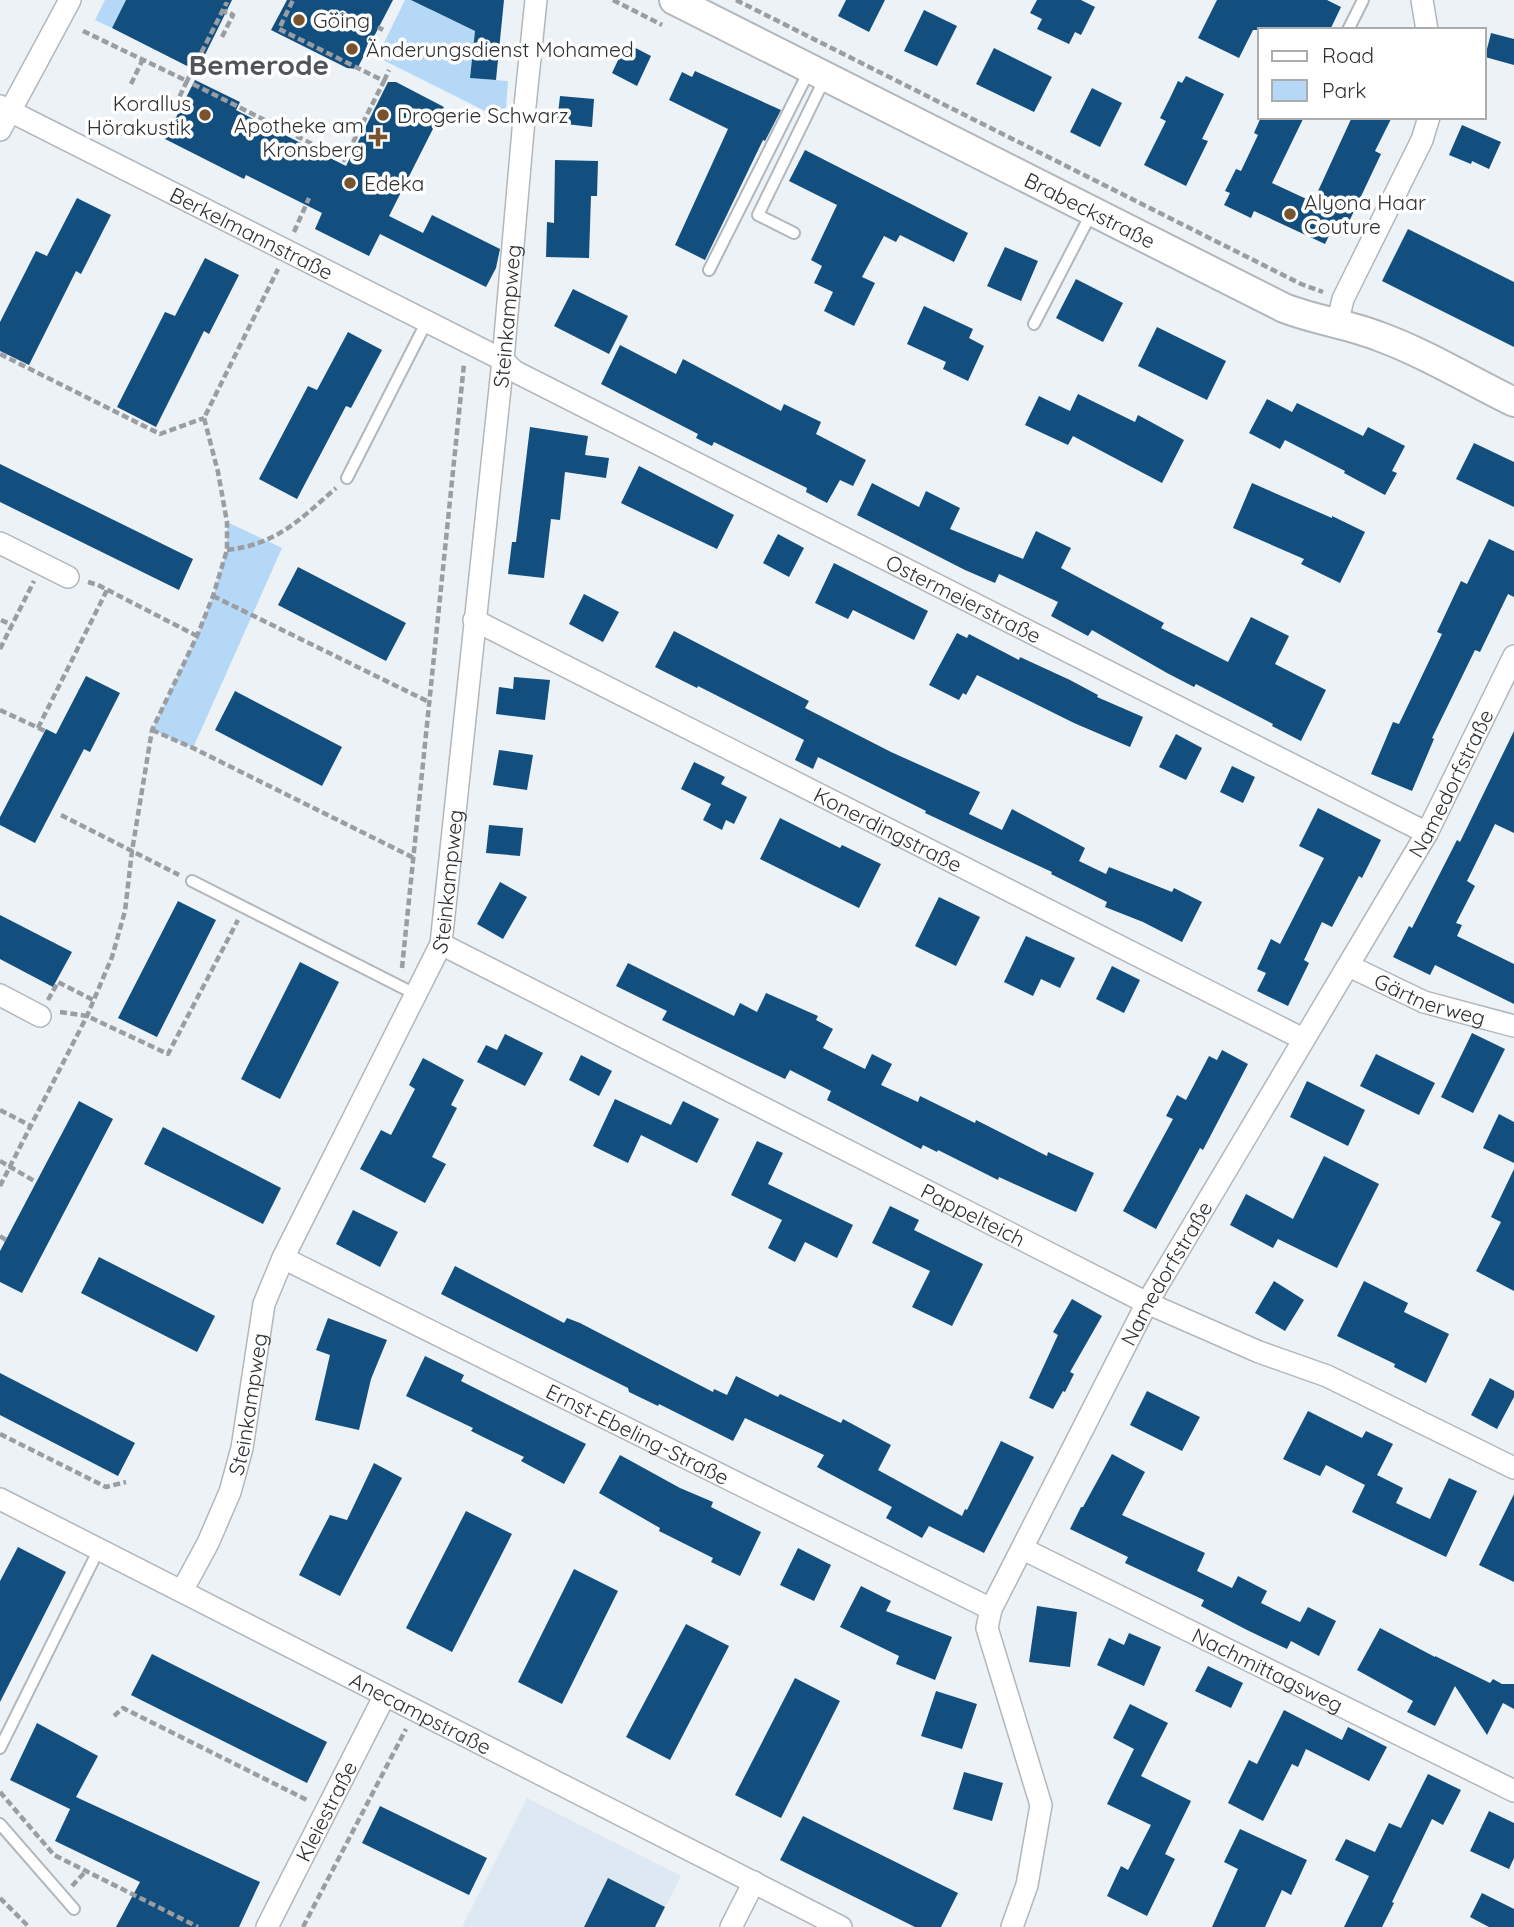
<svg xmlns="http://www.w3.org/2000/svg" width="1514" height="1927" viewBox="0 0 1514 1927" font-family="Quicksand,sans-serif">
  <rect width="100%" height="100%" fill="#edf2f7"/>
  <path fill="#dde8f2" d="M527,1798L681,1876L655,1927H462Z"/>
  <path fill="#b6d8f7" d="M105,0H126L112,28L95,20Z
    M405,0H435L431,10L475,31L470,78L508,81L505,121L377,57Z
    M227,522L282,548L193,748L152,730L197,636L213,596L227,550Z"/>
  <path fill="#134f7e" d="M126,0H232L197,71L112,28Z
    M287,0H393L357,69L347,68L271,30Z
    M411,0H504L496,80L470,78L475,31Z
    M846,0H885L869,32L838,16Z
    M1037,0H1081L1095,7L1081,35L1075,32L1069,44L1037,29L1042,19L1030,13Z
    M1217,0H1327L1341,7L1330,30H1253L1239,58L1198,38Z
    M924,10L957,26L937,66L904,51Z
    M1491,33L1514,39V65L1485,57Z
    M626,43L651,56L637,86L612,73Z
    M994,48L1052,77L1034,112L976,84Z
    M695,71L781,110L765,141L763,140L705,260L675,245L728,129L669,100L682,72L692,77Z
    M1186,76L1224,94L1202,139L1208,141L1186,186L1144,165L1166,121L1160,118L1170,98L1178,81L1182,83Z
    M195,80L240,102L236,110L346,166L388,82H396L444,107L389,216L423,233L432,215L500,249L496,268L486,287L380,234L369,256L315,229L322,213L246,175L244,179L165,139Z
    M1092,88L1122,103L1100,147L1070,132Z
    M560,96L594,99L592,127L557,123Z
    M1261,117H1304L1272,183L1313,202L1352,117H1392L1375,151L1381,154L1347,226L1336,221L1325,244L1254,211L1251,218L1224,205L1230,193L1225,191L1236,169L1241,171L1258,135L1254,133Z
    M1462,125L1501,142L1489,169L1472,161L1471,164L1449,155Z
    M805,150L968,233L954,262L900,235L896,242L884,236L862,277L875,283L854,326L824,311L833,292L814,283L822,266L811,260L837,205L789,181Z
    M555,160L598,161L597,196H591L589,258L546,257L547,222L554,223Z
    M77,198L111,215L81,274L76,271L29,365L0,351V322L36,251L47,256Z
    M1408,229L1514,282V347L1382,281Z
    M1005,247L1038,261L1021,301L987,286Z
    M205,258L239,275L209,334L204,331L156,427L117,407L165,312L175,316Z
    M1076,279L1123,303L1103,342L1056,318Z
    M573,289L628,316L609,354L554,326Z
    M924,306L973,329L969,338L984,346L968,381L943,369L946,362L907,344Z
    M1157,327L1226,361L1207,400L1138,366Z
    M348,332L382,350L351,408L346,406L297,499L259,479L308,386L317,390Z
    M620,345L676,374L683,359L781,411L784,404L821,422L816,434L866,460L853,486L840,480L827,503L806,492L807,488L714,442L712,446L696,438L698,434L601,384Z
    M1078,394L1135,422L1138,415L1184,440L1162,483L1073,436L1068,445L1025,425L1039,396L1070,411Z
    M1267,399L1292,412L1297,403L1363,436L1368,427L1405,446L1392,471L1397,473L1385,495L1344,473L1345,471L1285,440L1280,449L1249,433Z
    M530,427L588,436L585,455L609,458L606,478L565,472L560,520L551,519L544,578L508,574L512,542H516Z
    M1474,443L1514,462V507L1456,479Z
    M0,464L193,559L179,590L0,502Z
    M639,466L734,515L717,549L621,503Z
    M872,483L919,507L926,491L960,508L950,529L1023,559L1036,531L1071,548L1061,568L1164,623L1161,628L1228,662L1251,617L1289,636L1275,664L1326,690L1301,741L1272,726L1273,724L1196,684L1194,687L1167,673L1092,630L1088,636L1051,616L1058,602L999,574L995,583L965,570L857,515Z
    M1252,483L1332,518V516L1365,532L1340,583L1301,564L1304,559L1233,528Z
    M778,534L804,548L789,577L763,563Z
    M1489,539L1514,551V597L1508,594L1480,652L1475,650L1432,738L1434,739L1412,791L1371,774L1393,722L1399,724L1442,634L1437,632L1461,581L1467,584Z
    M834,563L928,611L914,640L853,610L848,619L815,603Z
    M298,567L406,623L386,661L278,605Z
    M584,594L619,612L603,642L569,624Z
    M674,631L809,701L805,708L891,752L980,792L969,814L1002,830L1012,809L1085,848L1079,861L1106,874L1109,867L1172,892L1174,888L1202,902L1182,942L1143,922L1105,907L1107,902L1051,874L1052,872L925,813L926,811L818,757L813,769L795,760L804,740L698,686L697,688L655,667Z
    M957,633L967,638L969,634L1019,660L1020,657L1070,680L1098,695L1097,697L1143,717L1130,747L1074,723L977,675L966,695L963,693L959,700L929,685Z
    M86,676L120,693L90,752L84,749L35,843L0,825V817L46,729L56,734Z
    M514,677L550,680L545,720L496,714L499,687L513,689Z
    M235,691L342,747L322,786L215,730Z
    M1514,731V833L1495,824L1467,881L1475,886L1456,923L1462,925L1457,936L1514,964V1004L1435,965L1430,975L1393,957L1409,926L1412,928L1457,840L1460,842Z
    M1176,734L1202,748L1186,780L1159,767Z
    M499,750L533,755L527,790L493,785Z
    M694,762L725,777L721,784L747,797L734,824L726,820L722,830L703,820L711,804L681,789Z
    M1232,766L1255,777L1243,803L1220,792Z
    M1318,808L1381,840L1362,878L1359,876L1332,927L1322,922L1304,960L1309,963L1288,1006L1257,991L1266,973L1257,969L1271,939L1280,944L1324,858L1299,846Z
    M780,818L840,848L842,845L881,864L859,908L760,859Z
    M489,825L523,828L520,856L486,853Z
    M500,882L527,897L503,939L477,924Z
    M939,897L980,917L956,966L915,946Z
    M178,901L216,920L157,1037L118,1018Z
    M0,915L72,952L53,987L0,959Z
    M1026,936L1075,958L1060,988L1041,979L1033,996L1004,982Z
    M300,962L339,982L280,1099L241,1079Z
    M628,963L734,1016L740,1003L757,1012L766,993L818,1016L816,1020L833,1029L823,1048L865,1069L872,1054L892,1064L881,1085L918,1102L920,1096L975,1123L976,1120L1047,1156L1048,1152L1094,1173L1076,1212L999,1177L998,1180L938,1150L937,1152L923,1145L921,1149L827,1100L831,1091L790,1070L785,1079L662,1020L667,1011L616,986Z
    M1112,966L1140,980L1124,1013L1096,999Z
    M1472,1033L1505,1049L1473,1113L1441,1097Z
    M505,1034L543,1053L525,1086L477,1062L486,1045L497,1050Z
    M1222,1050L1248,1064L1203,1150L1200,1148L1156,1229L1123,1211L1173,1119L1166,1116L1177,1095L1186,1100L1209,1056L1217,1060Z
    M1376,1054L1435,1083L1419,1115L1360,1086Z
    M581,1055L612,1071L599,1096L569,1080Z
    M423,1058L464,1080L451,1105L457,1108L432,1157L446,1164L425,1203L360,1169L381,1130L391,1135L415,1089L409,1085Z
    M1307,1081L1365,1110L1348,1146L1290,1117Z
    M615,1099L671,1125L683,1101L719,1119L697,1163L641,1135L628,1163L593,1146Z
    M79,1101L113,1119L22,1293L0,1282V1251Z
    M1499,1114L1514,1122V1163L1483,1148Z
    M163,1127L281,1188L263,1224L144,1164Z
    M757,1141L783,1153L768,1184L853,1225L837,1258L805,1242L795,1262L768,1248L782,1220L731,1195Z
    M1324,1156L1379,1184L1337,1268L1278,1239L1273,1248L1230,1225L1246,1194L1293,1219Z
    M1514,1169V1291L1476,1271L1501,1222L1491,1217Z
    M890,1206L919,1220L914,1230L983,1264L952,1326L912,1307L930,1271L872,1243Z
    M353,1210L398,1232L380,1267L336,1244Z
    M99,1257L215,1316L197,1352L81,1293Z
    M455,1266L564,1323L567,1318L580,1323L713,1392L714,1389L727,1395L736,1376L778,1397L780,1394L841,1423L843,1419L891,1445L878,1470L962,1516L965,1509L967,1510L1001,1441L1034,1457L984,1553L929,1526L922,1538L886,1518L892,1507L817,1467L824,1455L745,1418L733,1441L659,1404L658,1406L629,1392L628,1388L441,1294Z
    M1274,1281L1304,1300L1285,1331L1255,1313Z
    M1364,1281L1408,1303L1404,1312L1449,1334L1426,1383L1394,1367L1395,1364L1337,1336Z
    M1072,1299L1102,1316L1070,1372L1074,1374L1065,1392L1063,1391L1053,1409L1029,1398L1058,1335L1053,1332Z
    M328,1318L387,1340L371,1379L359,1430L315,1420L330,1355L316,1350Z
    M425,1356L464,1375L461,1381L586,1444L564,1484L521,1461L524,1457L471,1431L473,1428L406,1396Z
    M0,1373L135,1443L118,1476L0,1415Z
    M1490,1378L1514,1391V1397L1497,1429L1471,1415Z
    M1147,1391L1200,1417L1182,1451L1130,1425Z
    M1308,1411L1362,1438L1366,1431L1393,1444L1377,1475L1403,1488L1396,1503L1430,1519L1449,1478L1477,1491L1446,1557L1352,1512L1365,1485L1326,1465L1320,1476L1283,1459Z
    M1112,1454L1145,1472L1122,1515L1205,1553L1197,1571L1232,1588L1238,1576L1267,1591L1261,1603L1300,1622L1308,1607L1336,1621L1319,1656L1291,1641L1287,1649L1247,1630L1201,1606L1204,1600L1125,1563L1128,1557L1070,1529L1081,1507H1083Z
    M620,1455L680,1488L713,1502L711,1507L761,1532L740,1576L711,1562L713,1558L659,1531L660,1528L599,1493Z
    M374,1463L402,1478L340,1596L299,1575L330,1515L347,1520Z
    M1514,1494V1582L1479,1565Z
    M466,1511L512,1534L452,1652L406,1628Z
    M18,1547L66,1572L0,1702V1581Z
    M798,1548L831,1565L814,1601L780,1585Z
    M574,1569L618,1591L562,1704L518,1682Z
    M861,1586L891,1601L886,1611L952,1637L935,1680L896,1664L899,1656L840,1627Z
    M1037,1606L1077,1612L1070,1667L1029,1662Z
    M686,1624L729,1646L670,1760L626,1737Z
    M1380,1628L1435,1657V1656L1490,1683L1493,1679L1502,1684H1514V1709L1503,1703L1487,1735L1455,1686L1435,1726L1407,1712L1413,1701L1357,1670Z
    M1129,1633L1161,1647L1144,1686L1097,1665L1109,1638L1124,1645Z
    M152,1654L327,1742L307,1783L131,1695Z
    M1208,1666L1243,1683L1231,1708L1195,1691Z
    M795,1678L840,1701L781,1818L735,1795Z
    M936,1691L977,1704L962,1749L921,1736Z
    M1130,1704L1168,1723L1141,1776L1191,1801L1165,1854L1175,1859L1147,1916L1107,1896L1121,1866L1128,1870L1151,1825L1107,1804L1134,1749L1113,1738Z
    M1284,1710L1342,1740L1348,1727L1387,1747L1369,1781L1306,1749L1298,1767L1292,1764L1263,1821L1228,1803L1249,1760L1257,1764Z
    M37,1723L98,1756L76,1797L260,1882L239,1927H116L140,1882L55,1841L71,1807L70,1809L10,1780Z
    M964,1772L1003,1783L992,1821L953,1809Z
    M1428,1774L1461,1790L1443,1825L1432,1819L1392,1902L1394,1903L1382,1927H1344L1369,1876L1335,1860L1346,1839L1375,1852L1389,1823L1401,1828Z
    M380,1806L487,1858L469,1895L362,1843Z
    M1489,1811L1514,1823V1858L1509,1869L1470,1851Z
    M803,1816L958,1893L941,1927H915L780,1860Z
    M1240,1829L1307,1860L1291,1895L1282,1890L1265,1927H1212L1238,1869L1224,1862Z
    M608,1878L665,1907L655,1927H584Z
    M1482,1893L1514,1909V1927H1489L1470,1917Z"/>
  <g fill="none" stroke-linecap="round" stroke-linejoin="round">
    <g stroke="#b2b7bb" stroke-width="14">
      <path id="service" d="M1348,30L1363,0
        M794,233L758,215L825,78
        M709,270L810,69
        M1034,324L1092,212
        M347,478L427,321
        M192,881L415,994
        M0,1748L98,1551
        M0,1824L74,1909"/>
    </g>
    <g stroke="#b2b7bb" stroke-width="24">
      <g id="minor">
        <path d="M1422,0L1427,30"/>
        <path id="s1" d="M0,106L503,360L514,371L1427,833"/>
        <path d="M525,106L536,0"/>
        <path d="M0,130L70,0"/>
        <path d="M1337,325L1343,299L1422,140L1429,117"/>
        <path d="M0,543L68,577"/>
        <path id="s2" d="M474,620L1303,1039"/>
        <path id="s3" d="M441,944L1147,1303L1259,1352L1327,1376L1514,1468"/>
        <path id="s4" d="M1349,966L1424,1002L1514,1026"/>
        <path d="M0,995L40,1016"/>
        <path id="s5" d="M283,1258L991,1609"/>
        <path id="s6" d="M0,1499L841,1927"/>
        <path id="s7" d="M1023,1549L1514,1791"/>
        <path id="s8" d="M182,1591L208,1543L230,1492L242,1448L264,1304L283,1258L441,944L503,360L524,119"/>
        <path id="s9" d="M267,1927L385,1695"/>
        <path d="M731,1927L754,1882"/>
        <path id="s10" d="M1012,1927L1027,1885L1041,1805L987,1628L991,1609L1147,1303L1427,833L1514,656"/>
      </g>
    </g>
    <g stroke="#b2b7bb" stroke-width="32">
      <g id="secondary">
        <path id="s11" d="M674,0L1284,308C1315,320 1347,324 1378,336C1425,353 1469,380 1514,402"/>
      </g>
    </g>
    <path stroke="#9a9da1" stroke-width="4.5" stroke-dasharray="7 3.5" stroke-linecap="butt" d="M613,0L662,25
      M736,0L1301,284L1323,292
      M378,27L383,30
      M83,31L187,81L226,4L228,5
      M222,37L233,15L226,11L224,14
      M384,81L389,70
      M131,84L143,59
      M193,84L344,160L384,81L279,29L293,0
      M175,106L187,81
      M294,232L309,198
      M0,354L160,434L204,418
      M227,550C278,544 299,520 336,488
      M88,582L98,585L197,636
      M213,596L431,703
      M1,620L12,625
      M0,649L34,581
      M0,710L45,731
      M38,728L107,590
      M152,730L193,748L414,858
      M61,815L179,875
      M402,968L464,364
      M48,1000L58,982L93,1000
      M60,1012L87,1016L168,1054L238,920
      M0,1110L31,1126
      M0,1161L36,1182
      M0,1186L87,1016L112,957L125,911L132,851L152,730L197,636L213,596L227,550V522L218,472L204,418L278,269
      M0,1236L6,1240
      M0,1434L106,1487L126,1482
      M114,1716L123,1708L307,1800
      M0,1792L54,1855L198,1927
      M72,1886L86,1871
      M0,1898L29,1927
      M303,1927L406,1729"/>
    <use href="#service" stroke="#fff" stroke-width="10"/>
    <use href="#minor" stroke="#fff" stroke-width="21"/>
    <use href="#secondary" stroke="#fff" stroke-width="28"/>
  </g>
  <g fill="#77542d" stroke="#fff" stroke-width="2.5">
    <circle cx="299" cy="20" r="7"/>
    <circle cx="352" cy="49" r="7"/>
    <circle cx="205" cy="115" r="7"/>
    <circle cx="383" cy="115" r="7"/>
    <path d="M374.5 126.5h7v7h7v7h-7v7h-7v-7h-7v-7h7z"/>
    <circle cx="350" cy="183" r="7"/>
    <circle cx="1290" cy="214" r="7"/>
  </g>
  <g text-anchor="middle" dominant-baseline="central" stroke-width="7" stroke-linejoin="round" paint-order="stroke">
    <g font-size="21" fill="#2e3032" stroke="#fff" text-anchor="start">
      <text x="313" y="20">Göing</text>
      <text x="366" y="49">Änderungsdienst Mohamed</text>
      <text x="191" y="103" text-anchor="end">Korallus<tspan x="191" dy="24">Hörakustik</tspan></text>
      <text x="397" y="115">Drogerie Schwarz</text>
      <text x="364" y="125" text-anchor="end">Apotheke am<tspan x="364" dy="24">Kronsberg</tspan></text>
      <text x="364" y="183">Edeka</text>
      <text x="1304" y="202">Alyona Haar<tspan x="1304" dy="24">Couture</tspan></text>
    </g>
    <g font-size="21" fill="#2e3032" stroke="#fff">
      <text stroke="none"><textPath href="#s11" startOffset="466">Brabeckstraße</textPath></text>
      <text stroke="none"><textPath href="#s1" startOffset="282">Berkelmannstraße</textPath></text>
      <text stroke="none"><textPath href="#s8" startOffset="1334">Steinkampweg</textPath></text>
      <text stroke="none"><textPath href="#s1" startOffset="1083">Ostermeierstraße</textPath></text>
      <text stroke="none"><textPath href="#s10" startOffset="1276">Namedorfstraße</textPath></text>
      <text stroke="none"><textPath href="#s2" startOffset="464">Konerdingstraße</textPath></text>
      <text stroke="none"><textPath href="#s8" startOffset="766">Steinkampweg</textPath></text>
      <text stroke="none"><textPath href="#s4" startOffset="88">Gärtnerweg</textPath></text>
      <text stroke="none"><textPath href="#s3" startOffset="597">Pappelteich</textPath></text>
      <text stroke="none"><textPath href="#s10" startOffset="709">Namedorfstraße</textPath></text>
      <text stroke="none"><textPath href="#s8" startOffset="200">Steinkampweg</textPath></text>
      <text stroke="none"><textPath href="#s5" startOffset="396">Ernst-Ebeling-Straße</textPath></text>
      <text stroke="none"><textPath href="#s7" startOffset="273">Nachmittagsweg</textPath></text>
      <text stroke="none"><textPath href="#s6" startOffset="472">Anecampstraße</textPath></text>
      <text stroke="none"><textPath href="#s9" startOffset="130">Kleiestraße</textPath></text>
    </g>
    <g font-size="28" font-weight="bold" fill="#505458" stroke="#fff">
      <text x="259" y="64">Bemerode</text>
    </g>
  </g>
  <rect x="1258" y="28" width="228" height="91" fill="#ffffff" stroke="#abacad" stroke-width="2"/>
  <rect x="1272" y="51" width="35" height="10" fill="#ffffff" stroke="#abacad" stroke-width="2"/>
  <text x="1322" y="63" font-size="21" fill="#2e3032">Road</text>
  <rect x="1272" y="80" width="35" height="21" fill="#b6d8f7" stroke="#abacad" stroke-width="2"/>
  <text x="1322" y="98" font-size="21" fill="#2e3032">Park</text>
</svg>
